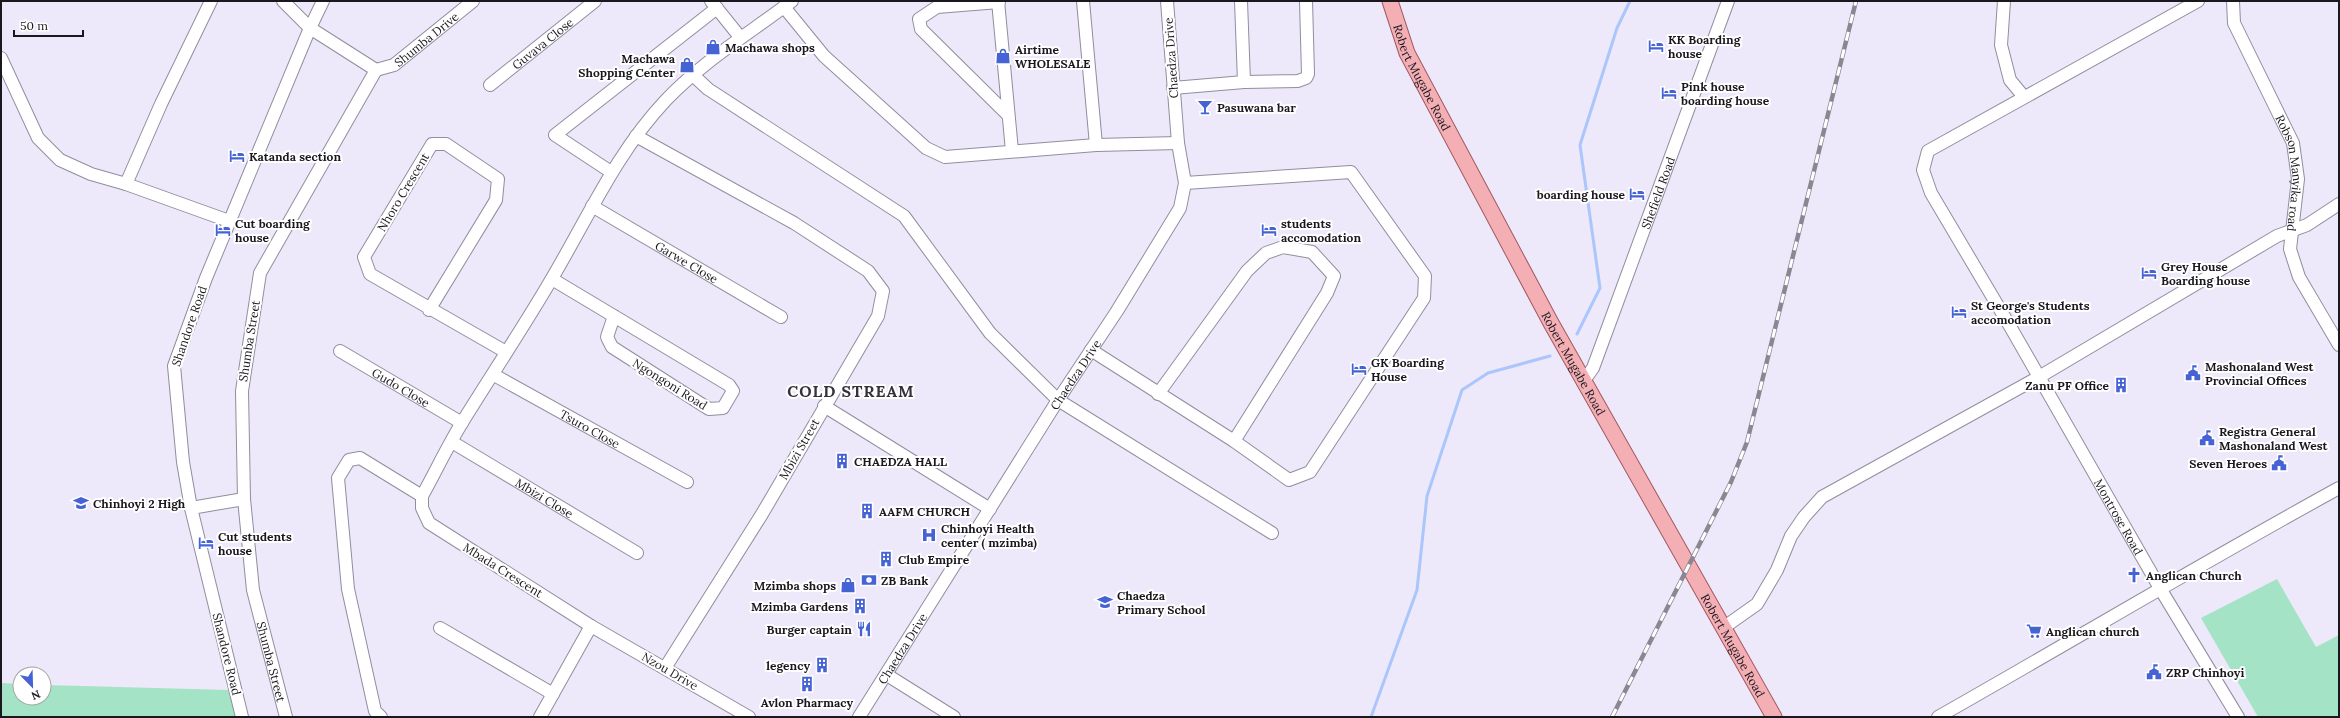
<svg xmlns="http://www.w3.org/2000/svg" width="2340" height="718" viewBox="0 0 2340 718" font-family="Lora,serif">
  <rect width="100%" height="100%" fill="#eee9fa"/>
  <path fill="#a4e3c5" d="M2277,579L2316,647L2339,635V717H2258L2201,618Z
    M1,683L20,684V698H44V685L230,690L236,717H1Z"/>
  <g fill="none" stroke-linecap="round" stroke-linejoin="round">
    <path stroke="#abc6fa" stroke-width="3" d="M1577,334L1600,288L1580,145L1617,28L1630,1
      M1371,717L1417,590L1427,496L1462,390L1488,373L1550,356"/>
    <g stroke="#928d9d" stroke-width="14">
      <g id="minor">
        <path id="s1" d="M283,1L310,28L376,70L260,273L242,391L244,499L253,590L286,717"/>
        <path d="M711,1L740,37"/>
        <path d="M998,1L1012,151"/>
        <path d="M1083,1L1096,145"/>
        <path d="M1241,1L1244,82"/>
        <path d="M2004,1L2001,45L2010,80L2024,97"/>
        <path id="s2" d="M2198,1L1928,151L1923,170L1931,193L2011,328L2161,590L2238,717"/>
        <path id="s3" d="M2233,1L2234,23L2293,143L2298,179L2290,249L2299,277L2339,345"/>
        <path d="M999,2L937,7L919,19L921,29L1008,115"/>
        <path d="M784,7L824,56L926,148L945,157L1096,145L1178,143"/>
        <path d="M1,58L38,138L60,160L91,174L126,184L229,221"/>
        <path id="s4" d="M376,70L394,65L473,1"/>
        <path d="M694,76L708,89L904,216L990,333L1058,400L1272,533"/>
        <path id="s5" d="M490,85L595,1"/>
        <path d="M1173,88L1244,82L1298,81L1306,78L1308,74L1306,1"/>
        <path d="M636,136L794,223L868,271L883,291L878,316L762,514L665,668"/>
        <path d="M611,172L555,135L717,8"/>
        <path d="M126,184L161,104L211,1"/>
        <path id="s6" d="M592,206L781,317"/>
        <path d="M552,279L729,385L733,391L723,408L709,409L612,347L607,337L614,316"/>
        <path d="M429,310L496,200L498,179L446,144H432L364,257L370,274L506,352"/>
        <path d="M1091,350L1234,441L1289,480L1310,472L1424,298L1425,276L1351,172L1185,183"/>
        <path id="s7" d="M340,351L462,423"/>
        <path id="s8" d="M494,375L687,482"/>
        <path id="s9" d="M1583,382L1593,368L1728,1"/>
        <path d="M1158,394L1247,271L1266,253L1283,247L1312,252L1334,276L1327,293L1234,441"/>
        <path d="M824,406L990,509"/>
        <path id="s10" d="M452,442L637,553"/>
        <path d="M191,508L244,499"/>
        <path d="M440,628L553,694"/>
        <path d="M1723,628L1757,604L1777,570L1791,536L1804,517L1822,497L2039,377L2277,236L2307,225L2339,204"/>
        <path d="M887,675L954,717"/>
        <path d="M242,717L191,508L183,462L174,366L206,278L310,28L323,1"/>
        <path d="M381,717L375,711L348,589L338,478L349,460L360,458L422,496"/>
        <path d="M540,717L591,626"/>
        <path d="M749,717L591,626L429,523L422,508V496C436,471 448,445 463,421C492,374 523,328 551,280C588,218 616,153 666,100C703,61 750,33 792,1"/>
        <path id="s11" d="M859,717L1058,400L1117,311L1180,208L1185,183L1178,143L1167,1"/>
        <path d="M1938,717C2072,641 2204,562 2339,488"/>
      </g>
    </g>
    <g stroke="#a35860" stroke-width="17">
      <g id="major">
        <path id="s12" d="M1390,1L1407,53L1551,323L1774,717"/>
      </g>
    </g>
    <use href="#minor" stroke="#fff" stroke-width="12"/>
    <use href="#major" stroke="#f4afb5" stroke-width="15"/>
    <g stroke="#8a8793" stroke-width="4.5">
      <path id="rail" d="M1612,717L1731,482L1747,442L1856,1"/>
    </g>
    <use href="#rail" stroke="#fff" stroke-width="3" stroke-dasharray="9" stroke-linecap="butt"/>
  </g>
  <defs>
    <g id="hotel-bare" transform="scale(1.2)"><path d="M-6-4.5h1.5V1H6V5H4.5V3h-9V5H-6ZM-4 0a1.8 1.8 0 1 1 3.6 0ZM.5 0V-2.5h3Q6-2.5 6 0Z" fill="#4663d6" stroke="#fff" stroke-width="2.5" paint-order="stroke"/></g>
    <g id="shop-bare" transform="scale(1.2)"><path d="M-5-2.5h2.3a2.7 3.5 0 0 1 5.4 0H5L5.5 6h-11ZM-1.5-2.5h3a1.5 2.3 0 0 0-3 0Z" fill="#4663d6" stroke="#fff" stroke-width="2.5" paint-order="stroke"/></g>
    <g id="bar-bare" transform="scale(1.2)"><path d="M-6-5H6L.8 .8V4.5H3.5V6h-7V4.5H-.8V.8Z" fill="#4663d6" stroke="#fff" stroke-width="2.5" paint-order="stroke"/></g>
    <g id="civic-bare" transform="scale(1.2)"><path d="M-.6-6.5H3V-4.5H.6V-3L4-1V1h2V6H-6V1h2V-1L-.6-3ZM-1.2 2.5V6h2.4V2.5Z" fill="#4663d6" stroke="#fff" stroke-width="2.5" paint-order="stroke"/></g>
    <g id="building-bare" transform="scale(1.2)"><path d="M-4-6H4V6H1V3H-1V6H-4ZM-2.5-4.3h1.7v1.8h-1.7ZM.8-4.3h1.7v1.8H.8ZM-2.5-1h1.7V.8h-1.7ZM.8-1h1.7V.8H.8Z" fill="#4663d6" stroke="#fff" stroke-width="2.5" paint-order="stroke"/></g>
    <g id="school-bare" transform="scale(1.2)"><path d="M0-5L7-2L0 1L-7-2ZM-4 1L0 2.5L4 1V4Q0 6-4 4Z" fill="#4663d6" stroke="#fff" stroke-width="2.5" paint-order="stroke"/></g>
    <g id="hospital-bare" transform="scale(1.2)"><path d="M-5-5h3v3.5h4V-5h3V5h-3V1.5h-4V5h-3Z" fill="#4663d6" stroke="#fff" stroke-width="2.5" paint-order="stroke"/></g>
    <g id="church-bare" transform="scale(1.2)"><path d="M-1.2-6h2.4v3.5h3.3v2.4h-3.3V6h-2.4V-.1h-3.3v-2.4h3.3Z" fill="#4663d6" stroke="#fff" stroke-width="2.5" paint-order="stroke"/></g>
    <g id="bank-bare" transform="scale(1.2)"><path d="M-6-4H6V4H-6ZM0-2.3a2.3 2.3 0 1 0 0 4.6a2.3 2.3 0 1 0 0-4.6Z" fill="#4663d6" stroke="#fff" stroke-width="2.5" paint-order="stroke"/></g>
    <g id="restaurant-bare" transform="scale(1.2)"><path d="M-5-6h1v4h1v-4h1v4h1v-4h1v5L-1.5 .5V6h-2V.5L-5-1ZM5-6V6H3V1.5H1.5Q1.5-4 5-6Z" fill="#4663d6" stroke="#fff" stroke-width="2.5" paint-order="stroke"/></g>
    <g id="supermarket-bare" transform="scale(1.2)"><path d="M-6-5.5h2.5l.6 2H6L4.5 2H-2.5L-4.4-4H-6ZM-1.5 3.2a1.3 1.3 0 1 0 .1 0ZM3 3.2a1.3 1.3 0 1 0 .1 0Z" fill="#4663d6" stroke="#fff" stroke-width="2.5" paint-order="stroke"/></g>
  </defs>
  <g fill-rule="evenodd">
    <use href="#hotel-bare" x="1656" y="46"/>
    <use href="#shop-bare" x="713" y="47"/>
    <use href="#shop-bare" x="1003" y="56"/>
    <use href="#shop-bare" x="687" y="65"/>
    <use href="#hotel-bare" x="1669" y="93"/>
    <use href="#bar-bare" x="1205" y="107"/>
    <use href="#hotel-bare" x="237" y="156"/>
    <use href="#hotel-bare" x="1637" y="194"/>
    <use href="#hotel-bare" x="223" y="230"/>
    <use href="#hotel-bare" x="1269" y="230"/>
    <use href="#hotel-bare" x="2149" y="273"/>
    <use href="#hotel-bare" x="1959" y="312"/>
    <use href="#hotel-bare" x="1359" y="369"/>
    <use href="#civic-bare" x="2193" y="373"/>
    <use href="#building-bare" x="2121" y="385"/>
    <use href="#civic-bare" x="2207" y="438"/>
    <use href="#building-bare" x="842" y="461"/>
    <use href="#civic-bare" x="2279" y="463"/>
    <use href="#school-bare" x="81" y="503"/>
    <use href="#building-bare" x="867" y="511"/>
    <use href="#hospital-bare" x="929" y="535"/>
    <use href="#hotel-bare" x="206" y="543"/>
    <use href="#building-bare" x="886" y="559"/>
    <use href="#church-bare" x="2134" y="575"/>
    <use href="#bank-bare" x="869" y="580"/>
    <use href="#shop-bare" x="848" y="585"/>
    <use href="#school-bare" x="1105" y="602"/>
    <use href="#building-bare" x="860" y="606"/>
    <use href="#restaurant-bare" x="864" y="629"/>
    <use href="#supermarket-bare" x="2034" y="631"/>
    <use href="#building-bare" x="822" y="665"/>
    <use href="#civic-bare" x="2154" y="672"/>
    <use href="#building-bare" x="807" y="684"/>
  </g>
  <g text-anchor="middle" dominant-baseline="central" stroke-width="4" stroke-linejoin="round" paint-order="stroke">
    <g font-size="12" fill="#1a181e" stroke="#fff">
      <text stroke="none"><textPath href="#s4" startOffset="60">Shumba Drive</textPath></text>
      <text stroke="none"><textPath href="#s5" startOffset="67">Guvava Close</textPath></text>
      <text transform="translate(1171 58) rotate(-94)">Chaedza Drive</text>
      <text stroke="none"><textPath href="#s12" startOffset="83">Robert Mugabe Road</textPath></text>
      <text stroke="none"><textPath href="#s3" startOffset="185">Robson Manyika road</textPath></text>
      <text transform="translate(403 192) rotate(-59)">Nhoro Crescent</text>
      <text stroke="none"><textPath href="#s9" startOffset="204">Shefield Road</textPath></text>
      <text stroke="none"><textPath href="#s6" startOffset="110">Garwe Close</textPath></text>
      <text transform="translate(189 326) rotate(-71)">Shandore Road</text>
      <text transform="translate(249 341) rotate(-81)">Shumba Street</text>
      <text stroke="none"><textPath href="#s12" startOffset="407">Robert Mugabe Road</textPath></text>
      <text stroke="none"><textPath href="#s11" startOffset="405">Chaedza Drive</textPath></text>
      <text transform="translate(670 384) rotate(32)">Ngongoni Road</text>
      <text stroke="none"><textPath href="#s7" startOffset="71">Gudo Close</textPath></text>
      <text stroke="none"><textPath href="#s8" startOffset="110">Tsuro Close</textPath></text>
      <text transform="translate(799 449) rotate(-60)">Mbizi Street</text>
      <text stroke="none"><textPath href="#s10" startOffset="108">Mbizi Close</textPath></text>
      <text stroke="none"><textPath href="#s2" startOffset="727">Montrose Road</textPath></text>
      <text transform="translate(503 570) rotate(32)">Mbada Crescent</text>
      <text stroke="none"><textPath href="#s12" startOffset="731">Robert Mugabe Road</textPath></text>
      <text stroke="none"><textPath href="#s11" startOffset="81">Chaedza Drive</textPath></text>
      <text transform="translate(227 654) rotate(76)">Shandore Road</text>
      <text stroke="none"><textPath href="#s1" startOffset="743">Shumba Street</textPath></text>
      <text transform="translate(670 671) rotate(30)">Nzou Drive</text>
    </g>
    <g font-size="12" font-weight="bold" fill="#1a181e" stroke="#fff" text-anchor="start">
      <text x="1668" y="39">KK Boarding<tspan x="1668" dy="14">house</tspan></text>
      <text x="725" y="47">Machawa shops</text>
      <text x="1015" y="49">Airtime<tspan x="1015" dy="14">WHOLESALE</tspan></text>
      <text x="675" y="58" text-anchor="end">Machawa<tspan x="675" dy="14">Shopping Center</tspan></text>
      <text x="1681" y="86">Pink house<tspan x="1681" dy="14">boarding house</tspan></text>
      <text x="1217" y="107">Pasuwana bar</text>
      <text x="249" y="156">Katanda section</text>
      <text x="1625" y="194" text-anchor="end">boarding house</text>
      <text x="235" y="223">Cut boarding<tspan x="235" dy="14">house</tspan></text>
      <text x="1281" y="223">students<tspan x="1281" dy="14">accomodation</tspan></text>
      <text x="2161" y="266">Grey House<tspan x="2161" dy="14">Boarding house</tspan></text>
      <text x="1971" y="305">St George's Students<tspan x="1971" dy="14">accomodation</tspan></text>
      <text x="1371" y="362">GK Boarding<tspan x="1371" dy="14">House</tspan></text>
      <text x="2205" y="366">Mashonaland West<tspan x="2205" dy="14">Provincial Offices</tspan></text>
      <text x="2109" y="385" text-anchor="end">Zanu PF Office</text>
      <text x="2219" y="431">Registra General<tspan x="2219" dy="14">Mashonaland West</tspan></text>
      <text x="854" y="461">CHAEDZA HALL</text>
      <text x="2267" y="463" text-anchor="end">Seven Heroes</text>
      <text x="93" y="503">Chinhoyi 2 High</text>
      <text x="879" y="511">AAFM CHURCH</text>
      <text x="941" y="528">Chinhoyi Health<tspan x="941" dy="14">center ( mzimba)</tspan></text>
      <text x="218" y="536">Cut students<tspan x="218" dy="14">house</tspan></text>
      <text x="898" y="559">Club Empire</text>
      <text x="2146" y="575">Anglican Church</text>
      <text x="881" y="580">ZB Bank</text>
      <text x="836" y="585" text-anchor="end">Mzimba shops</text>
      <text x="1117" y="595">Chaedza<tspan x="1117" dy="14">Primary School</tspan></text>
      <text x="848" y="606" text-anchor="end">Mzimba Gardens</text>
      <text x="852" y="629" text-anchor="end">Burger captain</text>
      <text x="2046" y="631">Anglican church</text>
      <text x="810" y="665" text-anchor="end">legency</text>
      <text x="2166" y="672">ZRP Chinhoyi</text>
      <text x="807" y="702" text-anchor="middle">Avlon Pharmacy</text>
    </g>
    <g font-size="16" font-weight="bold" letter-spacing="1" fill="#34303c" stroke="#fff">
      <text x="851" y="391">COLD STREAM</text>
    </g>
  </g>
  <rect width="2340" height="718" fill="none" stroke="#1a181e" stroke-width="4"/>
  <g transform="translate(32 686) rotate(157)"><circle r="19" fill="#ffffff" stroke="#a3a3a5"/>
  <path d="M0-3L7 15L0 10L-7 15Z" fill="#4663d6"/>
  <text y="-6" font-size="11" font-weight="bold" text-anchor="middle" fill="#1a181e">N</text>
  </g>
  <path d="M14 30v6h69v-6" fill="none" stroke="#1a181e" stroke-width="2"/>
  <text x="20" y="30" font-size="12" fill="#1a181e" stroke="#ffffff" stroke-width="3" paint-order="stroke">50 m</text>
</svg>
